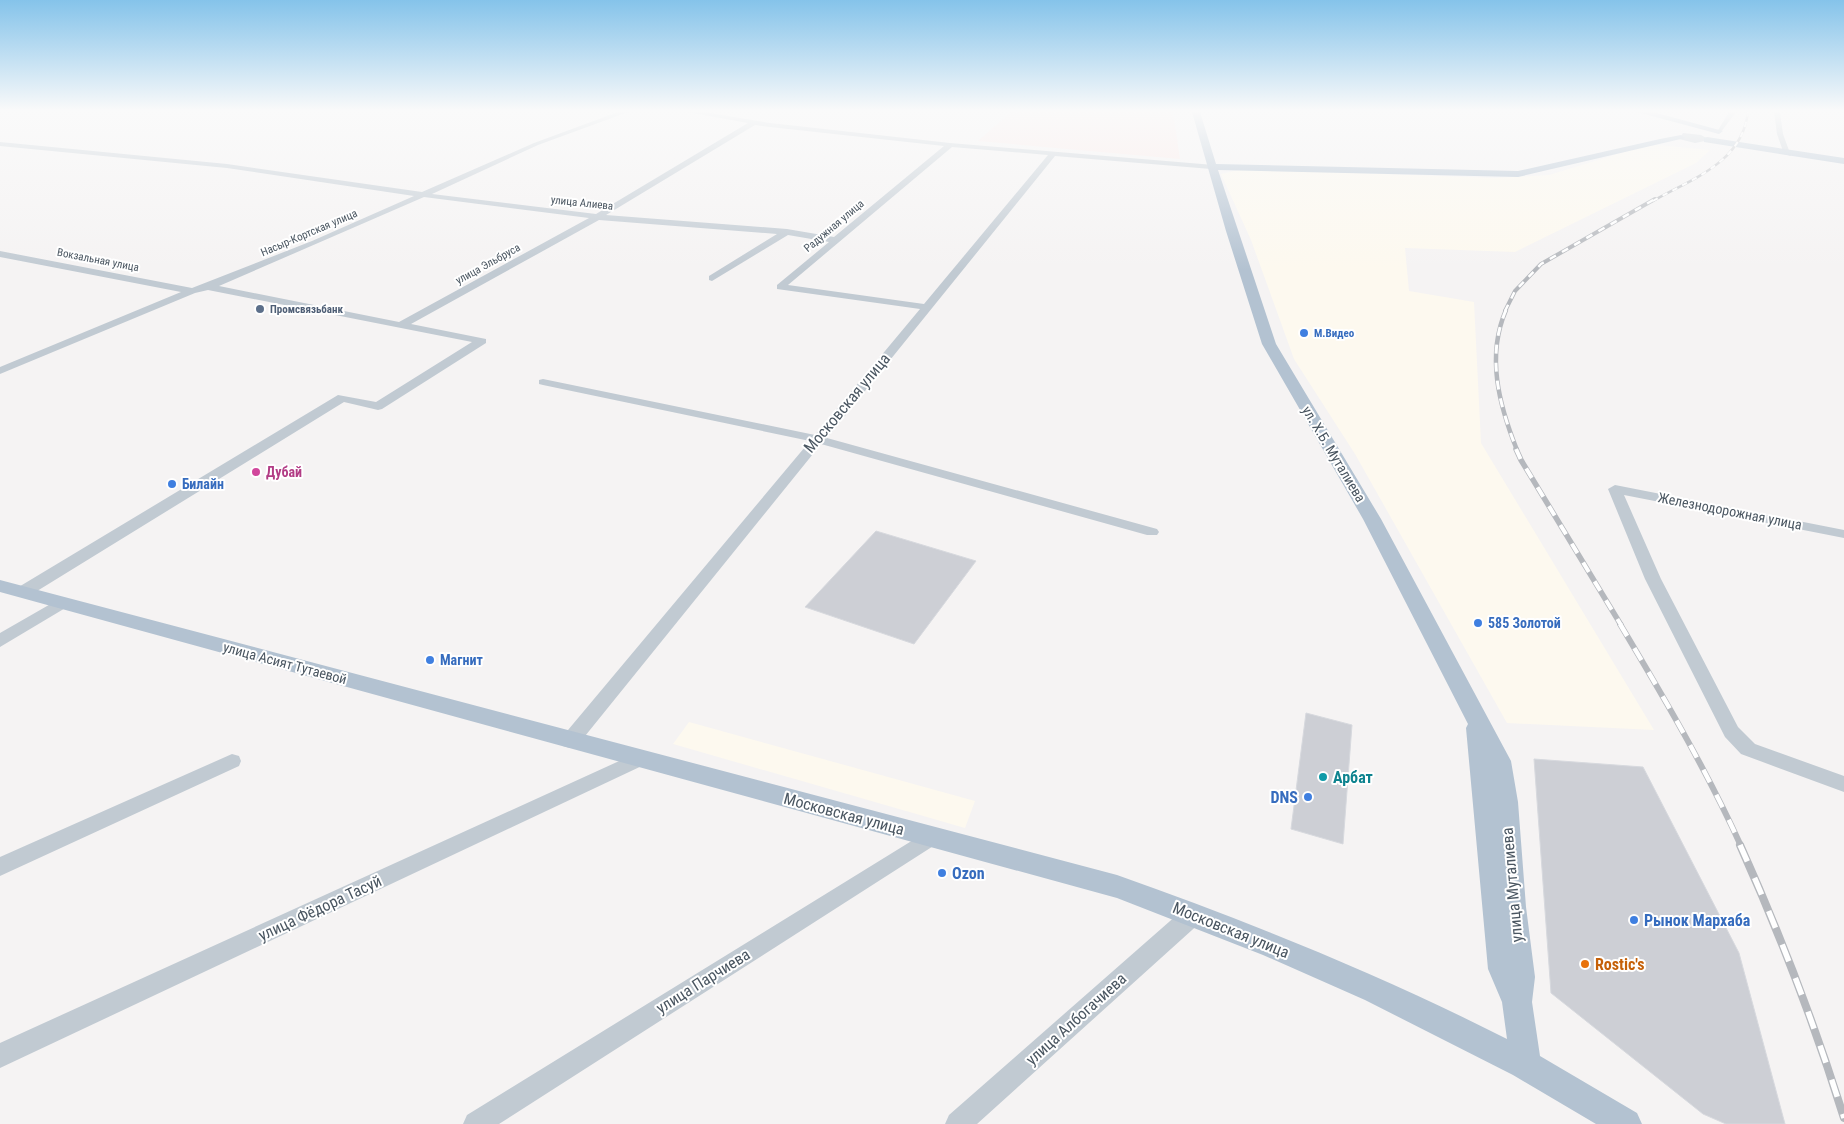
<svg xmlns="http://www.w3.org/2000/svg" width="1844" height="1124" viewBox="0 0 1844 1124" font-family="'Roboto Condensed',sans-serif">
  <rect width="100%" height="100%" fill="#f5f3f3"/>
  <path fill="#fdf9ef" d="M1658,145L1710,150L1696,163L1515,252L1405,248L1409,291L1474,302L1481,443L1654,730L1507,723L1355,454L1294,359L1251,240L1221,174L1243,169L1495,178L1549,175L1644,146Z
    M689,722L975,801L965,828L673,744Z"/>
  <path fill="#fce8e6" d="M1011,112H1173L1180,159L978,141Z"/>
  <path fill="#cdcfd5" stroke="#d7d9de" d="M876,531L976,561L914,644L805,607Z
    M1306,713L1352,725L1343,844L1291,829Z
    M1534,759L1643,767L1739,953L1785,1124H1726L1703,1114L1551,993Z"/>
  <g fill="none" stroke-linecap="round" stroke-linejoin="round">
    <path fill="#c1cad2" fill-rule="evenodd" d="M618,112H628L538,145L432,194L596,214L748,123L687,112H704L770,123L950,143L1214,165V169H1211L1055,156L827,438L1157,529L1159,532L1157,535H1147L821,444L577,746L570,748L563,746L561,741L563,736L810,441L543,385L539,384V380L543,379L815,435L920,309L777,289V285L829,242L788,235L712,281L709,280V276L777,234L599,220L411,324L486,339V343L382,409L378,410L344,402L29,596H17L15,592L17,588L338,395L376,402L472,342L208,290L195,293L0,374V367L181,292L0,257V251L192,288L312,241L414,196L227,168L0,146V142L227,164L422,192L534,143ZM755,125L770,127L944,146L834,237L787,229L606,215ZM952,147L1048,155L924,304L788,285ZM424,197L589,218L399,322L219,286Z
      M1729,112H1736L1721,132H1717Z
      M1774,112H1780L1783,134L1791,156L1784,154L1777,134Z
      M1683,133L1701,135L1710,140L1695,143L1679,139Z
      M1615,485L1844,530V538L1624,495L1661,579L1738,727L1755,744L1844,776V792L1741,754L1725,737L1645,579L1608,489Z
      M61,598L67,599L69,603L67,607L0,647V633Z
      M639,752L646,754L648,759L646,764L0,1068V1043Z
      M232,754L239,756L241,761L239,766L0,876V857Z
      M931,829L938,831L941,837L938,843L499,1124H463L467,1115Z
      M1194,904L1202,907L1205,914L1202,921L977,1124H945L949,1115L1186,907Z"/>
    <path fill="#b3c2d1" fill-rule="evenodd" d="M1192,112H1200L1216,164L1518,171L1660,139L1681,135L1685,138L1518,177L1218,170L1276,344L1381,519L1511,761L1518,802L1526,907L1535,977L1532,1002L1540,1056L1637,1113L1642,1124H1596L1513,1075L1365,1000L1263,955L1117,898L0,592V580L1117,875C1250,922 1381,975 1507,1039L1502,1002L1488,969L1466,728L1468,724L1363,519L1262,344L1226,231Z
      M1637,112H1653L1723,131L1719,134Z
      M1707,137L1844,158V164L1704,142V138Z"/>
    <g stroke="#b5b8bd" stroke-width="2.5">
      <path id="rail-far5" d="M1653,201C1693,178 1742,163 1748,112"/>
    </g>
    <g stroke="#b5b8bd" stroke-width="4">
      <path id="rail-far4" d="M1505,311L1515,291L1541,264L1655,199"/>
    </g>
    <g stroke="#b5b8bd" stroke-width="4.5">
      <path id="rail-far3" d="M1506,310C1486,356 1499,405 1517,450"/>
    </g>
    <g stroke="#b5b8bd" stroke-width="5.5">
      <path id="rail-far2" d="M1516,449L1521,460L1621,625"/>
    </g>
    <g stroke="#b5b8bd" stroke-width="6">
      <path id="rail-far1" d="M1620,624C1663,696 1706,769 1741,846"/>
    </g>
    <g stroke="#b5b8bd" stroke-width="8">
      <path id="rail" d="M1740,845C1780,934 1815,1025 1844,1118"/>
    </g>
    <use href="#rail-far5" stroke="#fff" stroke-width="2" stroke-dasharray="5.5" stroke-linecap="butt"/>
    <use href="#rail-far4" stroke="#fff" stroke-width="2.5" stroke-dasharray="7" stroke-linecap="butt"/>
    <use href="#rail-far3" stroke="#fff" stroke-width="3" stroke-dasharray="9" stroke-linecap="butt"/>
    <use href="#rail-far2" stroke="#fff" stroke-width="4" stroke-dasharray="11" stroke-linecap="butt"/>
    <use href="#rail-far1" stroke="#fff" stroke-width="4.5" stroke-dasharray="14" stroke-linecap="butt"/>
    <use href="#rail" stroke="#fff" stroke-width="5.5" stroke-dasharray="18" stroke-linecap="butt"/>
  </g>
  <linearGradient id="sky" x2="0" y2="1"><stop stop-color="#85c3ea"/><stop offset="0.41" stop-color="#fafafa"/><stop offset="1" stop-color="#fafafa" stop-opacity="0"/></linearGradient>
  <rect width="1844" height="270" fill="url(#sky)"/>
  <circle fill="#5c6f8a" stroke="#fff" stroke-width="2" cx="260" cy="309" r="5"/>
  <g fill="#3f7fe0" stroke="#fff" stroke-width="2">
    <circle cx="1304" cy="333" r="5"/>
    <circle cx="172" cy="484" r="5"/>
    <circle cx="1478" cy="623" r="5"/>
    <circle cx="430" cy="660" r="5"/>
    <circle cx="1308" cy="797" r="5"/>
    <circle cx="942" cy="873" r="5"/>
    <circle cx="1634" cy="920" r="5"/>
  </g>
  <circle fill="#d1479c" stroke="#fff" stroke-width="2" cx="256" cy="472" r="5"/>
  <circle fill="#0f9aa8" stroke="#fff" stroke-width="2" cx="1323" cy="777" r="5"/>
  <circle fill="#e8710a" stroke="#fff" stroke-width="2" cx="1585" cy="964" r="5"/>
  <g text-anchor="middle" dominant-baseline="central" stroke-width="4" stroke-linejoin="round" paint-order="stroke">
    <g font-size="11" fill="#4a5661" stroke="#fff">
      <text transform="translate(582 203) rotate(6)">улица Алиева</text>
      <text transform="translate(834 226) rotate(-40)">Радужная улица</text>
      <text transform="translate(309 233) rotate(-23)">Насыр-Кортская улица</text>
      <text transform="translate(98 260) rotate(11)">Вокзальная улица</text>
      <text transform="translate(488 264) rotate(-29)">улица Эльбруса</text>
    </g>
    <g font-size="11" font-weight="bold" fill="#4e5e75" stroke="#fff" text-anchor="start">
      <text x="270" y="309">Промсвязьбанк</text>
    </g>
    <g font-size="11" font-weight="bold" fill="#366cbe" stroke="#fff" text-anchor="start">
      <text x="1314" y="333">М.Видео</text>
    </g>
    <g font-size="14" fill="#4a5661" stroke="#fff">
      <text transform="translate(1334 454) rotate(59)">ул. Х.Б. Муталиева</text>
      <text transform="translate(1730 511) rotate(11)">Железнодорожная улица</text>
      <text transform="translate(285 663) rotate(15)">улица Асият Тутаевой</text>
    </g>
    <g font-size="14" font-weight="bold" fill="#b23c85" stroke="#fff" text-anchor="start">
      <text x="266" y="472">Дубай</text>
    </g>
    <g font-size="14" font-weight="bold" fill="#366cbe" stroke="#fff" text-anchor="start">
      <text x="182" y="484">Билайн</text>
      <text x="1488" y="623">585 Золотой</text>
      <text x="440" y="660">Магнит</text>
    </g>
    <g font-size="16" fill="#4a5661" stroke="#fff">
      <text transform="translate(847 403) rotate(-50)">Московская улица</text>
      <text transform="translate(844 814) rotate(15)">Московская улица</text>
      <text transform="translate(1512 885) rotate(-95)">улица Муталиева</text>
      <text transform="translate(320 908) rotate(-25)">улица Фёдора Тасуй</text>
      <text transform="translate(1231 930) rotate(22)">Московская улица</text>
      <text transform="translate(703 981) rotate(-32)">улица Парчиева</text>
      <text transform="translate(1076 1019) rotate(-42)">улица Албогачиева</text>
    </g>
    <g font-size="16" font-weight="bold" fill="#0d838f" stroke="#fff" text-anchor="start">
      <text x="1333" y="777">Арбат</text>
    </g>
    <g font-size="16" font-weight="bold" fill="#366cbe" stroke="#fff" text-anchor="start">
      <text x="1298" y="797" text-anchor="end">DNS</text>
      <text x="952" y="873">Ozon</text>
      <text x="1644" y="920">Рынок Мархаба</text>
    </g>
    <g font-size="16" font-weight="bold" fill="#c56008" stroke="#fff" text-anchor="start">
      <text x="1595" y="964">Rostic's</text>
    </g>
  </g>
</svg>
